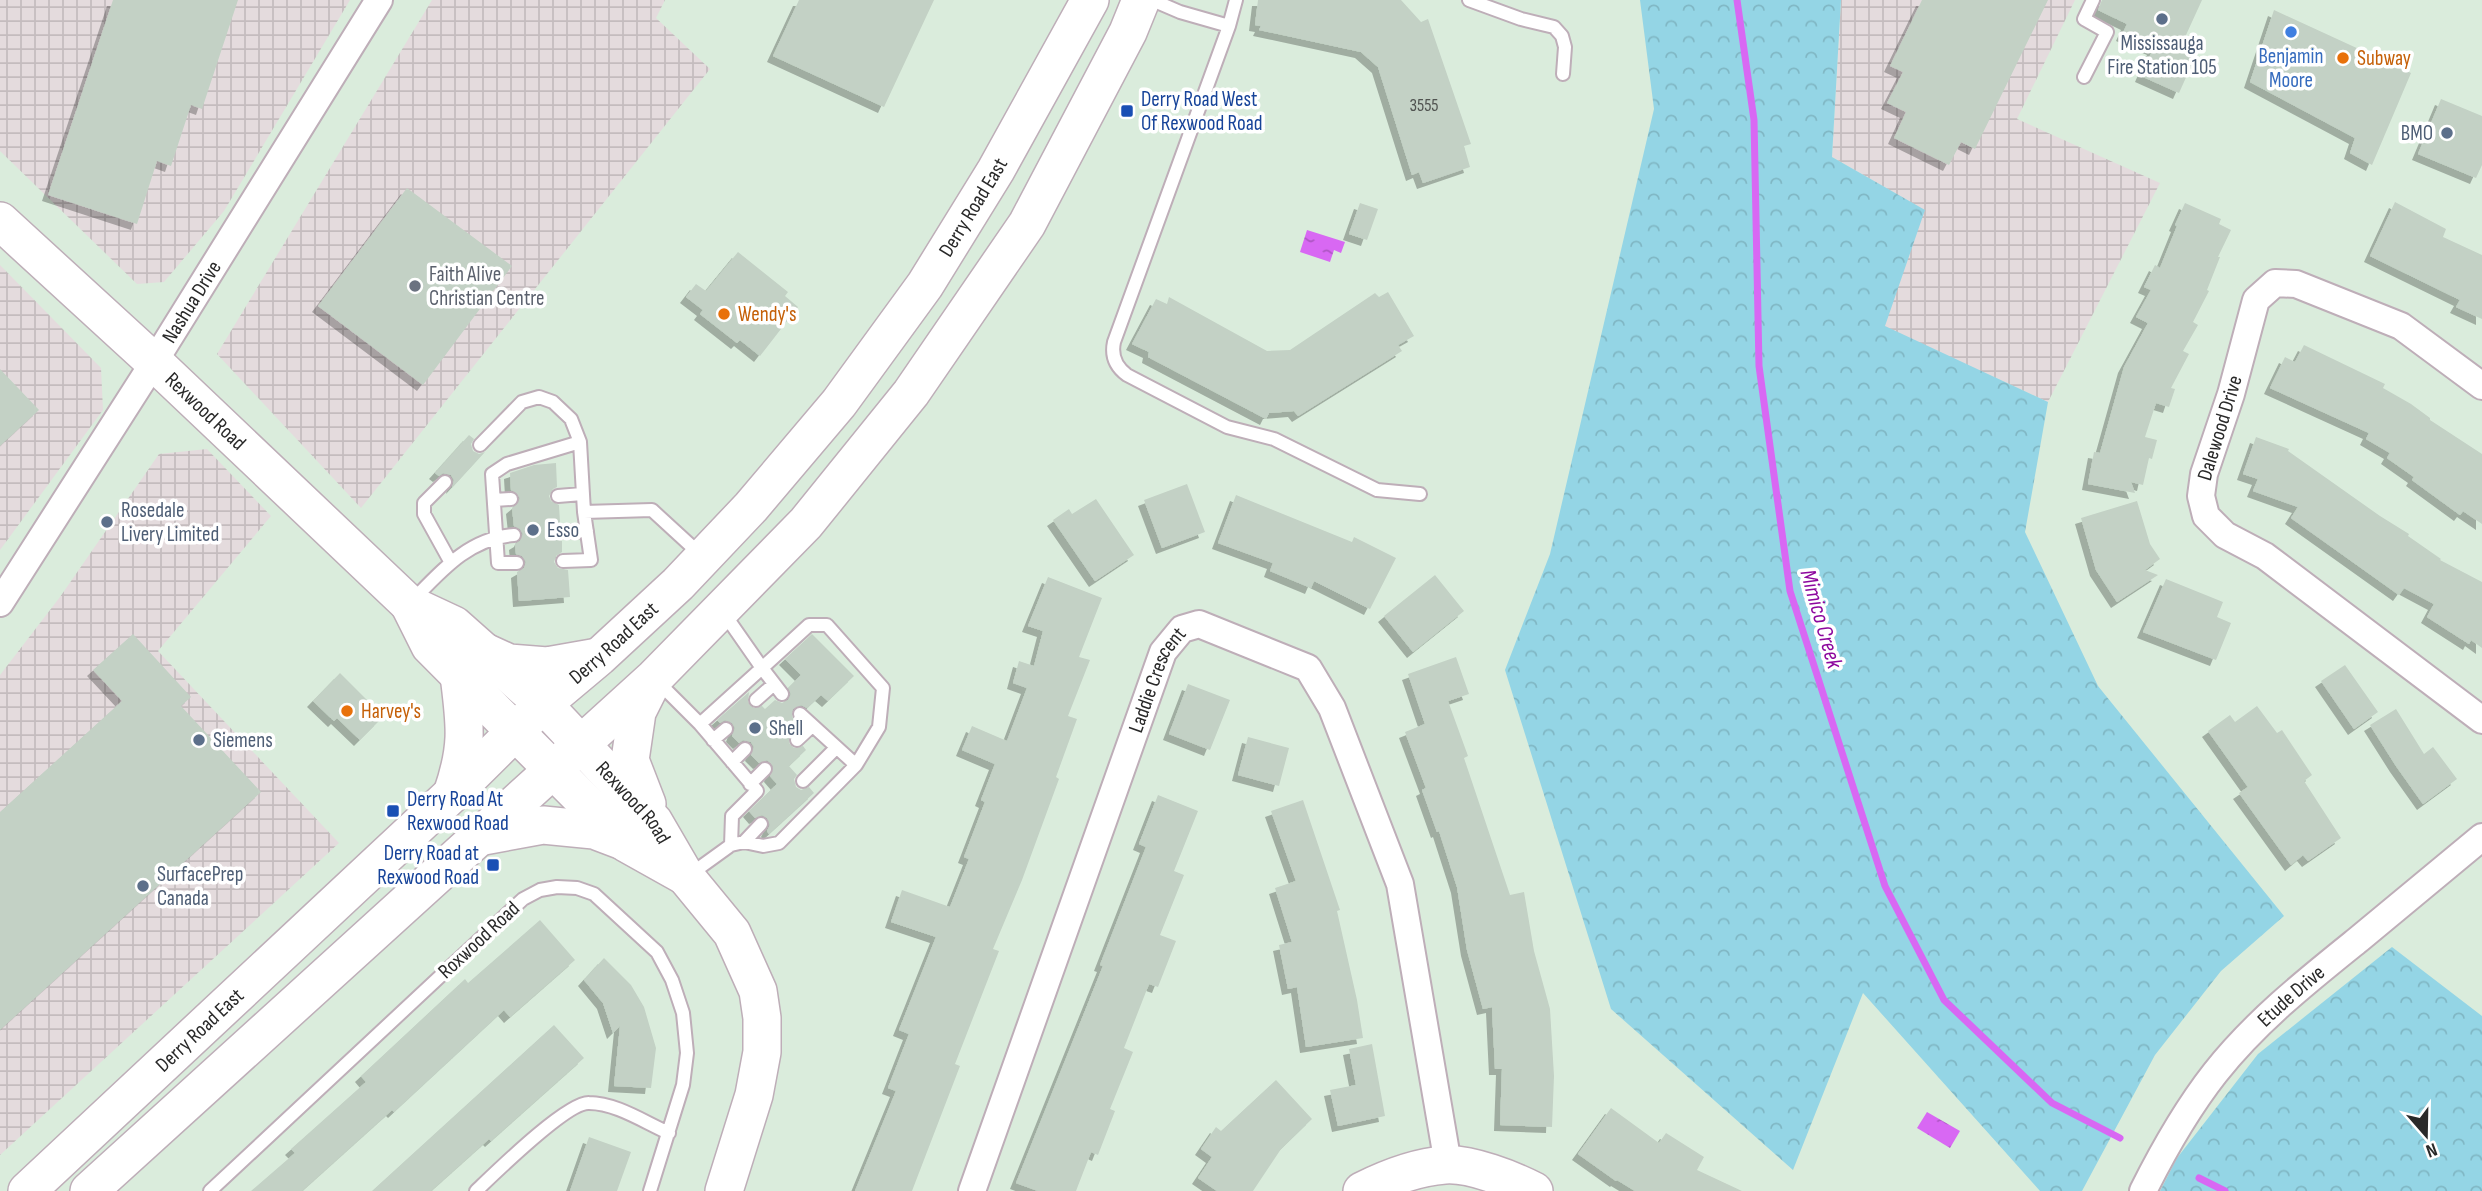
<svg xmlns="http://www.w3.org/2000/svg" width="2482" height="1191" viewBox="0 0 2482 1191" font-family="'Sofia Sans Condensed',sans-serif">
  <defs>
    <pattern id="industrial-grid" width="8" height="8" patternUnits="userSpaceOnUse" patternTransform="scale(1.75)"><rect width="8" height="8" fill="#e4dbdd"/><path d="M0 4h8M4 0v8" fill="none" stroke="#c4bcbe"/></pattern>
    <pattern id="park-crowns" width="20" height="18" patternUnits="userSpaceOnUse" patternTransform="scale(1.75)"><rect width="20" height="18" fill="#94d5e5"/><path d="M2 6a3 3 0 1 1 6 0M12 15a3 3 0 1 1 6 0" fill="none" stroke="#80b7c4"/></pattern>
    <pattern id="water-ripples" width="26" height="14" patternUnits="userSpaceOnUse" patternTransform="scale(1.75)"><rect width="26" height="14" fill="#d868f3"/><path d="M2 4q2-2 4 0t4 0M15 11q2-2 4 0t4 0" fill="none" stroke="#af56c5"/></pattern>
    <filter id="shadow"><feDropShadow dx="-6" dy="6" stdDeviation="0" flood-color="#0004"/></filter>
  </defs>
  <rect width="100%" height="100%" fill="#daecdc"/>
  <path fill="url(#industrial-grid)" d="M0,0H350L224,211L164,282L137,284L0,151Z
    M432,0H665L656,18L710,69L361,508L217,354Z
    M1841,0H2075L2017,119L2160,183L2048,402L1884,327L1924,210L1832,157Z
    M0,265L101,368L103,410L0,550Z
    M207,449L271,516L158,651L339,843L0,1155V675L60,597L159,454Z"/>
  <path fill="url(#park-crowns)" d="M1640,0H1841L1832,157L1925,210L1885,326L2048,402L2025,532L2098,686L2284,916L2221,971L2155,1055L2082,1191H2040L1863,993L1793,1170L1611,1009L1505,670L1550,554L1654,109Z
    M2392,947L2482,1016V1191H2160L2177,1158L2258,1054Z"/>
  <path fill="url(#water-ripples)" d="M1307,230L1345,242L1341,253L1334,250L1330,262L1300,252Z
    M1927,1112L1960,1131L1950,1148L1917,1128Z"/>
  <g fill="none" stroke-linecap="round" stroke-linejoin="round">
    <path stroke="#d868f3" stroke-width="7" d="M1737,0L1754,120L1759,366L1790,591L1885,886L1944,1000L2052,1103L2120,1138
      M2199,1178L2225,1191"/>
  </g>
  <path fill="#c3d1c5" filter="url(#shadow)" d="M113,0H238L202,109L191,105L171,166L157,161L137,224L48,195Z
    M799,0H934L884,107L773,56Z
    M1258,0H1401L1421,22L1428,19L1471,144L1464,146L1470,167L1423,183L1419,172L1412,175L1378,67L1361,52L1259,30L1261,26L1255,25Z
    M1922,0H2048L1975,149L1961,142L1949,165L1894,138L1906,112L1887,103L1903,72L1890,66Z
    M2102,0H2202L2181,46L2197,53L2179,93L2141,76L2153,49L2122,35L2127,24L2098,10Z
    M2274,10L2411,73L2372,165L2350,153L2355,138L2250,82Z
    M2441,99L2482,116V165L2476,178L2418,154Z
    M407,188L512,266L423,385L318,306Z
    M2395,202L2446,229L2443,237L2482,255V319L2456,307L2460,300L2370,256Z
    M1360,203L1378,209L1367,240L1349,234Z
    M2185,203L2221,219L2219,224L2231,230L2218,257H2220L2207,290L2209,291L2193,322L2198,325L2183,351L2189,354L2171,388L2175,389L2169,407L2156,403L2145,437L2157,440L2152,459L2149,458L2143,485L2131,482L2135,493L2088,484L2094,452L2100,453L2124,367L2148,323L2136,317L2151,290L2144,287L2155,265L2160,268L2177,226L2175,225Z
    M738,252L788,292L785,296L798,307L760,356L740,340L737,343L700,314L703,310L686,297L696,284L706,291Z
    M1388,292L1414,336L1398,345L1402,351L1298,416L1294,411L1269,413L1266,419L1148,357L1149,352L1132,344L1156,299L1167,304L1169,297L1267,351L1290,350L1375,293L1379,297Z
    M2304,345L2385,384L2383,388L2411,404L2430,418V420L2482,454V524L2463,511L2460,515L2412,480L2414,477L2387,458L2390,453L2366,439L2369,433L2270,388L2285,357L2295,362Z
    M0,369L39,410L0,446Z
    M469,435L474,439L471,444L473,451L479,454L485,452L452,488L454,480L451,475L443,473L439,476L435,473Z
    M2256,437L2289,449L2288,451L2380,516L2409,534L2408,536L2441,559L2440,560L2482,582V648L2471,640L2469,644L2427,617L2434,604L2404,588L2399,595L2291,518L2298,507L2253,491L2258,479L2243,474Z
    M556,463L557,487L553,489L549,496L551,501L559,505L560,523L554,527L552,533L556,539L562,541V552L556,556L554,562L558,568L568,570L570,597L519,601L517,572L524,568L526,562L522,556L516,554L515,544L520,541L523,534L520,529L514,526L512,508L518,503L520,498L515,492L511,490L510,473L534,465Z
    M1187,484L1205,532L1162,548L1144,500Z
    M1236,495L1352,542L1354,537L1396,558L1370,609L1314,581L1311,588L1270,571L1273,563L1218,543Z
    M1096,499L1134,555L1095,581L1053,520L1069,509L1072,514Z
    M2137,501L2150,544L2160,559L2145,570L2158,575L2117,602L2096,570L2081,518Z
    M1435,575L1464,611L1413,652L1384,616Z
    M1048,577L1102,598L1079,657L1090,660L1068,716L1077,719L1056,777L1059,779L1022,880L993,949L999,951L955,1064L960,1066L912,1191H855L896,1091L888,1088L909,1034L899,1030L936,937L891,922L902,890L950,907L969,859L964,857L985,802L981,800L995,764L962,750L972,726L1007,741L1027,688L1013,683L1019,661L1034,666L1043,631L1028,626Z
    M2166,579L2223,602L2217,617L2231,623L2216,660L2143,632Z
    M133,634L191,697L181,706L261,792L0,1030V812L122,701L93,670Z
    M812,634L854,676L828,701L821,695L807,708L801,705L793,709L792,716L794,720L786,728L791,733L789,743L794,748L803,746L806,750L789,766L797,775L794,779L796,787L801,790L809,787L814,793L769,834L767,831L770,825L767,818L762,815L755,818L749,811L777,784L770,776L773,766L767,760L759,763L751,755L754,747L751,742L743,740L739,743L732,736L735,728L732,723L725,720L720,723L717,720L749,692L748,702L754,708L762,706L765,709L775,700L782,703L788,700L791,694L788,688L801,675L785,659Z
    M1456,657L1469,694L1448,701L1468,756L1464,758L1510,895L1524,892L1534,951L1550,1009L1554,1076L1552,1127L1500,1125L1502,1069H1495L1492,1007L1483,1009L1467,950L1457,887L1439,831L1437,832L1422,790L1426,788L1405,732L1425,724L1408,674Z
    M2345,665L2378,712L2354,729L2321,681Z
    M340,673L367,700L364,704L380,720L360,740L337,718L334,721L313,701Z
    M1188,684L1230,700L1210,750L1169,734Z
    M2257,706L2277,733L2282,730L2312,775L2304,781L2341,838L2308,861L2303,855L2291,865L2239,793L2248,787L2208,731L2230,715L2235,722Z
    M2396,709L2424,754L2433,747L2457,779L2423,804L2396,766L2370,725Z
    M1248,737L1289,748L1279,786L1238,775Z
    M1158,795L1198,811L1174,871L1184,875L1160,935L1176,941L1158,987L1149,984L1124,1048L1133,1052L1110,1109L1115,1111L1098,1155L1091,1152L1076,1191H1038L1016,1183L1103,966L1100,965L1146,847L1139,844Z
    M1303,800L1340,910L1337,911L1357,1000L1363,1038L1306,1047L1297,987L1288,989L1279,945L1292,942L1275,888L1296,881L1271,811Z
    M540,920L575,960L510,1017L504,1010L394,1112L392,1110L302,1191H251L295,1153L291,1149L366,1082L361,1076L465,979L468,983Z
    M604,958L631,985L644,1007L656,1048L651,1088L614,1086L620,1026L613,1033L603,1003L584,980Z
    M554,1025L584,1058L491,1141L489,1139L431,1191H372Z
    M1372,1044L1385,1116L1338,1126L1330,1090L1356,1085L1349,1049Z
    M1276,1080L1312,1119L1281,1149L1253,1191H1217L1198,1178L1212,1157L1201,1149L1216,1127L1221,1131Z
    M1611,1108L1659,1143L1666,1133L1704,1157L1697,1170L1742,1191H1635L1617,1180L1616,1181L1578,1154Z
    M589,1137L631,1152L617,1191H570Z"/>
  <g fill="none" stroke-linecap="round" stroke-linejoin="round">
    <g stroke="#beaeb8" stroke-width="16">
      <path id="lane" d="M1152,0L1180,12L1229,26
        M1236,0L1229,26L1114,342C1111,356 1116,367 1127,375L1227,427L1274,439L1377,490L1420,494
        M1469,0L1521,19L1554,27L1562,36L1565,47L1563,74
        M2084,77L2107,32L2084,19L2093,0
        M480,445L522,402L539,397L553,402L571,419L580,442
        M445,482L424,503V514L450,561
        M558,496L582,494
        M494,500L511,499
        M561,532L587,531
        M563,561L591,560L584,512
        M517,563H498L492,474L507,464L580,442L584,512L652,510L701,555
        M412,601C441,571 469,538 514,535
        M657,681L700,724L762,668L723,612
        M782,694L762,668L809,625H827L883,688L879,727L856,765
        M756,700L774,684
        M700,724L757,791L732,816L731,845
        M713,740L726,729
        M797,740L812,726
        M732,762L745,749
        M803,781L836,748
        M750,784L765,769
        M744,842L761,824
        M688,876L731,845L744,842L763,846L779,843L856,765L800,714
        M210,1191L523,899L540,890L557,887L577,888L594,894L657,952L672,980L683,1013L687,1053L683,1085L650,1191
        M476,1191C495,1173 567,1102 589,1103C616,1103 644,1122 669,1133"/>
    </g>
    <g stroke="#beaeb8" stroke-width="30">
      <g id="street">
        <path d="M2482,386L2401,326L2296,284L2275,283L2256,300L2231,394L2204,474L2201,496L2206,516L2225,535L2265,556L2482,720"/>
        <path id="s1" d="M0,603L154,362L379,0"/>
        <path id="s2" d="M972,1191L1163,652L1182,629L1199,624L1308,668L1332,708L1400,884L1448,1164"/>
        <path id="s3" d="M2143,1191C2164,1149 2186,1110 2215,1073C2256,1021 2308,980 2359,939C2400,905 2441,871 2482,837"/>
      </g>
    </g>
    <g stroke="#beaeb8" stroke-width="40">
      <g id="secondary">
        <path id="s4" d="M0,221L154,362L409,604L454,625L543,704L654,822L686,877L732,933L758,991L762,1018V1052L754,1095L724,1191"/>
        <path d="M409,604L430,646L626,843L685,876"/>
        <path d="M487,653L509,663L547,666L598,657"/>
        <path d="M452,794C469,745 465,724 459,675"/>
        <path d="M647,804L630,760L637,712L651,684"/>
        <path d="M478,837L543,825L594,830L623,841"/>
        <path id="s5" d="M27,1191L452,794L543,704L599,657L678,584L751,507L839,403L925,285L996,170L1090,0"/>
        <path d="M89,1191L654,678L806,523L911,393L1027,224L1128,32L1141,0"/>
        <path d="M1362,1191C1388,1178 1416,1167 1445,1165C1470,1163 1513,1180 1534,1191"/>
      </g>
    </g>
    <use href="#lane" stroke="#fff" stroke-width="12"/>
    <use href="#street" stroke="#fff" stroke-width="26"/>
    <use href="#secondary" stroke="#fff" stroke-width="37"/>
  </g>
  <g fill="#5c6f8a" stroke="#fff" stroke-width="2.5">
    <circle cx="2162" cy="19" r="7"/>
    <circle cx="2447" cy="133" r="7"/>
    <circle cx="107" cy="522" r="7"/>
    <circle cx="533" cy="530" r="7"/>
    <circle cx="755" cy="728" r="7"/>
    <circle cx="199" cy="740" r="7"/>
    <circle cx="143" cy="886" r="7"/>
  </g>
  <circle fill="#3f7fe0" stroke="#fff" stroke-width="2.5" cx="2291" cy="32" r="7"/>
  <g fill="#e8710a" stroke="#fff" stroke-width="2.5">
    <circle cx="2343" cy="58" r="7"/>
    <circle cx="724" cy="314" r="7"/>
    <circle cx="347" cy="711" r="7"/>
  </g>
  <g fill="#1a4fb4" stroke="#fff" stroke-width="2.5">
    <rect x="1120" y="104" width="14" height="14" rx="3.5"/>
    <rect x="386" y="804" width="14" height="14" rx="3.5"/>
    <rect x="486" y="858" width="14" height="14" rx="3.5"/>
  </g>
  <circle fill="#6b7280" stroke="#fff" stroke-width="2.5" cx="415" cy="286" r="7"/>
  <g text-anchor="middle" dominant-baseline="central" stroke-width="7" stroke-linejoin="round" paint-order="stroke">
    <g font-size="18" fill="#505350">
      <text x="1424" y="105">3555</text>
    </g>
    <g font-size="21" fill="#4e5e75" stroke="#fff" text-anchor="start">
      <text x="2162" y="43" text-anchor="middle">Mississauga<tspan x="2162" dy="24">Fire Station 105</tspan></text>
      <text x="2433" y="133" text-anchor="end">BMO</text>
      <text x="121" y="510">Rosedale<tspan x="121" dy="24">Livery Limited</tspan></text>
      <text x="547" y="530">Esso</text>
      <text x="769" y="728">Shell</text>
      <text x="213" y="740">Siemens</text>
      <text x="157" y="874">SurfacePrep<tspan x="157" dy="24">Canada</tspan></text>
    </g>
    <g font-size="21" fill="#366cbe" stroke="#fff">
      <text x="2291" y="56">Benjamin<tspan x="2291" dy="24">Moore</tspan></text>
    </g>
    <g font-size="21" fill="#c56008" stroke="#fff" text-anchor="start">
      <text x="2357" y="58">Subway</text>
      <text x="738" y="314">Wendy's</text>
      <text x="361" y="711">Harvey's</text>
    </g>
    <g font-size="21" fill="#164399" stroke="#fff" text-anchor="start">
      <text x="1141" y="99">Derry Road West<tspan x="1141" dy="24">Of Rexwood Road</tspan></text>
      <text x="407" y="799">Derry Road At<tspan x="407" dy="24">Rexwood Road</tspan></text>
      <text x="479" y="853" text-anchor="end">Derry Road at<tspan x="479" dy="24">Rexwood Road</tspan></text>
    </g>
    <g font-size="21" fill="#292929" stroke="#fff">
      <text stroke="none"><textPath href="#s5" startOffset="1370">Derry Road East</textPath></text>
      <text stroke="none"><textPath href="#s1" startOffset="357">Nashua Drive</textPath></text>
      <text stroke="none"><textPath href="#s4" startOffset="280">Rexwood Road</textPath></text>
      <text transform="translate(2220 428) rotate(-73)">Dalewood Drive</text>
      <text stroke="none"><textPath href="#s5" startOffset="803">Derry Road East</textPath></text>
      <text stroke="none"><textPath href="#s2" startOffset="544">Laddie Crescent</textPath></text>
      <text stroke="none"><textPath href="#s4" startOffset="863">Rexwood Road</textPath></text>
      <text transform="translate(479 940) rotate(-43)">Roxwood Road</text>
      <text stroke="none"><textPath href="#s3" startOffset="247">Etude Drive</textPath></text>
      <text stroke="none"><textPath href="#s5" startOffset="236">Derry Road East</textPath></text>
    </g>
    <g font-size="21" fill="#5b616d" stroke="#fff" text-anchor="start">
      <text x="429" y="274">Faith Alive<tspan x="429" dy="24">Christian Centre</tspan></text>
    </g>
    <g font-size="23" font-style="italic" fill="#8d089e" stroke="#fff">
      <text transform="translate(1821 619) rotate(74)">Mimico Creek</text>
    </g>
  </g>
  <g transform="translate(2426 1135) rotate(160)" stroke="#ffffff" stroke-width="5" paint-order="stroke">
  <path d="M0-5L12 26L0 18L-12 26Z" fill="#292929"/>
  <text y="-10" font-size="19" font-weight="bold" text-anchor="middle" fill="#292929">N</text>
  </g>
</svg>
